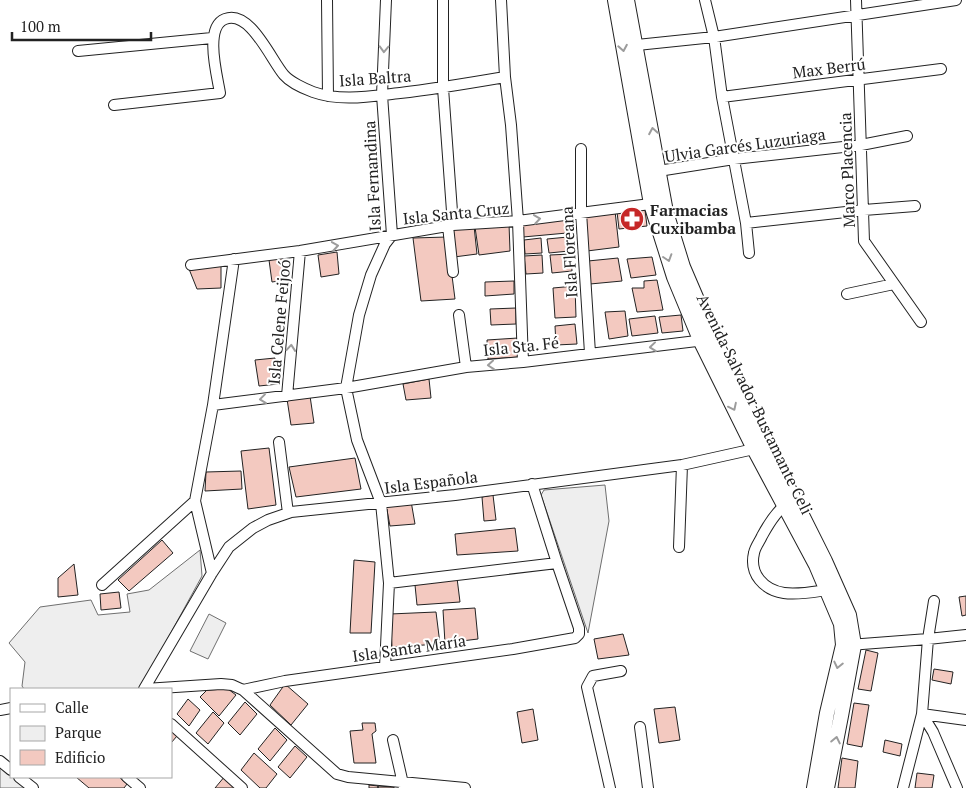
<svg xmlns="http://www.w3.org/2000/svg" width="966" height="788" viewBox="0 0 966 788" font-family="'PT Serif',serif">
  <rect width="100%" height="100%" fill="#fff"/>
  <path fill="#eee" stroke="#6f6f6f" d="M605,485L609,521L588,633L541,495L544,490Z
    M200,550L202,576L140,689H24L22,686L25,662L9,643L40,607L91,600L98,615L130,612L127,594L149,590Z
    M209,614L226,623L208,659L190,651Z
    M0,761L11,770V777H19L33,788H0Z"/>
  <path fill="#f3c9c0" stroke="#222" d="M645,210L647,226L619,229L617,212Z
    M615,211L619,247L587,251L585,215Z
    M566,217L567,233L523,237L520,224Z
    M509,224L510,251L479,255L475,227Z
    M474,226L477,254L454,257L452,229Z
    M447,237L455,299L421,301L413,238Z
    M568,237L569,251L549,253L547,239Z
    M541,238L542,253L525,254L524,240Z
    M337,252L339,274L321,277L318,255Z
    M571,254L572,271L552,273L550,255Z
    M542,255L543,273L526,274L524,256Z
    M283,257L285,280L272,282L269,260Z
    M652,257L656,275L631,278L627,259Z
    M618,258L622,281L590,284L588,261Z
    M221,264V288L197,289L189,269Z
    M657,280L663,310L637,312L632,288H644V281Z
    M514,281V294L485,296V282Z
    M575,286L576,317L555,318L553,288Z
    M516,308V324L491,325L490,309Z
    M625,311L628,336L609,339L605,312Z
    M681,315L683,331L662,333L659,317Z
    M655,316L658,333L632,336L629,319Z
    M575,324L577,344L556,345L555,326Z
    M518,338L519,357L488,359L487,340Z
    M275,358L278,384L259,386L255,360Z
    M429,379L431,398L406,400L403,384Z
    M310,396L314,423L291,425L287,399Z
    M269,448L276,505L248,509L241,451Z
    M355,458L361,489L296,497L289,467Z
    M241,471L242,489L205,491L206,472Z
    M493,495L496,520L484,521L482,497Z
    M411,501L415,524L390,526L386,505Z
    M515,528L518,551L457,555L455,534Z
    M162,540L173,553L129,591L118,580Z
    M354,560L375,562L371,633H350Z
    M74,564L78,595L58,597V578Z
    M457,578L460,602L417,605L415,585Z
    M119,592L121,608L101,610L100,594Z
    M966,596V615L962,616L959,597Z
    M475,608L478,639L445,643L443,610Z
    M436,612L440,644L392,647L390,614Z
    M623,634L629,655L598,659L594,639Z
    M866,650L878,653L871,691L858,689Z
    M934,669L953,672L951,684L932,680Z
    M285,684L308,704L291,725L270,705Z
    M228,689L236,695L219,716L200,697L207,690Z
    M188,699L200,710L189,726L177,714Z
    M245,702L257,714L240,735L228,723Z
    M854,703L869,705L862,747L847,744Z
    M675,707L680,740L659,743L654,709Z
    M533,709L538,740L522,743L517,712Z
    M213,712L224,723L208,744L196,733Z
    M362,723H375L376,731L372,734L376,763H354L350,731L363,730Z
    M275,728L287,740L270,761L258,749Z
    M171,731L177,736L171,743Z
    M885,740L902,744L900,756L883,752Z
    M295,746L307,757L290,778L278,767Z
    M254,753L277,774L266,788H260L241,770Z
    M842,758L858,761L855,788H838Z
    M917,773L934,775L932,788H915Z
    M225,776L239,788H215Z
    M76,777H119L127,784L124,788H89Z
    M369,785L378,786V788H369Z
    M378,786L394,787V788H378Z"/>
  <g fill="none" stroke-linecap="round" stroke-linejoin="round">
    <g stroke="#222" stroke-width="12">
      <path id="minor" d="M327,0L328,96
        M443,0V88L453,225
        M501,0L505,77L511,125L518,221L523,362
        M705,0L714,37L722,97L746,223L749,253
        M856,0L864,241L921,322
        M637,45L714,37L956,0
        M78,51L212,38
        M722,97L941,69
        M114,105L220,93C217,75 204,27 225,19C250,9 271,60 284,75C290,82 305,89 313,92C341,102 372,96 400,93C435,89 470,83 505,77
        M581,149V212L590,353
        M652,172L734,159L861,145L907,136
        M746,223L864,210L915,206
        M448,226L453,272
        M191,265L300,251L453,225L518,221L658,203
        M847,294L894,284
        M459,315L466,367
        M287,396L300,251
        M213,405L346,388L466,367L523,362L705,340
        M279,442L288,513
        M789,503C778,508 768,525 762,536C760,541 755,547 754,553C749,574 764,590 784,593C798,595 813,592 827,590
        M679,547L682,465
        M212,573L195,501L213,405L234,259
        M389,583L557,563
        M102,585L195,501
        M934,601L928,639L966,635
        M849,645L928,639L922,714L966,720
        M385,667L389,583L381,503L357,440L346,388L359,315L371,275L385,244L392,235L382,95L386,0
        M144,689L212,573L229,547L253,528L268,520L291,512L455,495L682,465L754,449
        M145,689L221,684L232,685L243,690L337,774L348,777L465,788
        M243,690L285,681L513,649L575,638L579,634V628L557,563L532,484
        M0,710L11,708
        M922,714L933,732L957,788
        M171,724L242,788
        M640,727L648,788
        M393,740L404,788
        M0,761L11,770
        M19,777L33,788
        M127,777L140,788
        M610,788L587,687L593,676L621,671
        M903,788L922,714"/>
    </g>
    <g stroke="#222" stroke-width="16">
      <path id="major" d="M615,0L651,204L674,277L701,342L754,449L816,565L841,624L843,645L827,713L814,788
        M627,0L666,212L683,267L713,337L825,561L849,615L854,645L841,716L827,788"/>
    </g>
    <use href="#minor" stroke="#fff" stroke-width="10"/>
    <use href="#major" stroke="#fff" stroke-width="14"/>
  </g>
  <defs><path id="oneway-chevron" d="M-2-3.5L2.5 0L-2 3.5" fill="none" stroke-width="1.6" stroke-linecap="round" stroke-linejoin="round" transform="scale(1.25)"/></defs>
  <g stroke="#9c9c9c">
    <use href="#oneway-chevron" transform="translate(623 48) rotate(80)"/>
    <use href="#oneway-chevron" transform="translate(384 49) rotate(92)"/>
    <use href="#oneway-chevron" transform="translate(653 131) rotate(-100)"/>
    <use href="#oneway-chevron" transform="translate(537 219) rotate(-8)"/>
    <use href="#oneway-chevron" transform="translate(335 246) rotate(-9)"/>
    <use href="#oneway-chevron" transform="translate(668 258) rotate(72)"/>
    <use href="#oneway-chevron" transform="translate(653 347) rotate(174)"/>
    <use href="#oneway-chevron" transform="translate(291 348) rotate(-85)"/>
    <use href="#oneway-chevron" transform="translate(491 365) rotate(175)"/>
    <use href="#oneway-chevron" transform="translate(263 399) rotate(173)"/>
    <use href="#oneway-chevron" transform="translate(733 407) rotate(64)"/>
    <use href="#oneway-chevron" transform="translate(838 665) rotate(103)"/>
    <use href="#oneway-chevron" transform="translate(836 740) rotate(-78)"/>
  </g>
  <defs>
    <g id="pharmacy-disc" transform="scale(1.25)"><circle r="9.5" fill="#c62828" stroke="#fff"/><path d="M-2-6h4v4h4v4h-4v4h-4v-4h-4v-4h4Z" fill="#fff"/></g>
  </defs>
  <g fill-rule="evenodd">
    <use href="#pharmacy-disc" x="632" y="219"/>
  </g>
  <g text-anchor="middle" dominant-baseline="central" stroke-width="4" stroke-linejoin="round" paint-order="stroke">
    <g font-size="16" fill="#222" stroke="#fff">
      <text transform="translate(829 68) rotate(-7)">Max Berrú</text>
      <text transform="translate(375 78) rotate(-4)">Isla Baltra</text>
      <text transform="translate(745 145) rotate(-8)">Ulvia Garcés Luzuriaga</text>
      <text transform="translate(847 170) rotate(-92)">Marco Placencia</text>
      <text transform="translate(372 176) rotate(-93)">Isla Fernandina</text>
      <text transform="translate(456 213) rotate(-6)">Isla Santa Cruz</text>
      <text transform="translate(569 252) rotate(-93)">Isla Floreana</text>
      <text transform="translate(279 322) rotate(-85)">Isla Celene Feijoó</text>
      <text transform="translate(521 346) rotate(-6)">Isla Sta. Fé</text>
      <text transform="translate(755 404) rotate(64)">Avenida Salvador Bustamante Celi</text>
      <text transform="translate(431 482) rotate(-7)">Isla Española</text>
      <text transform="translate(409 648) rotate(-8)">Isla Santa María</text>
    </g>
    <g font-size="16" font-weight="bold" fill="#222" stroke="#fff" text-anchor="start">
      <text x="650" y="210">Farmacias<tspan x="650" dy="18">Cuxibamba</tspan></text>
    </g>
  </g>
  <rect x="10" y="688" width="162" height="90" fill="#ffffff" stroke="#a7a7a7"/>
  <rect x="20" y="704" width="25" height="8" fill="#ffffff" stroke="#a7a7a7"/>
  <text x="55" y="713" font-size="15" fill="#222222">Calle</text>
  <rect x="20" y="726" width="25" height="15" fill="#eeeeee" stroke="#a7a7a7"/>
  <text x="55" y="738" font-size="15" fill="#222222">Parque</text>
  <rect x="20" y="750" width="25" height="15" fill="#f3c9c0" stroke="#a7a7a7"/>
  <text x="55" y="763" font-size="15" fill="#222222">Edificio</text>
  <path d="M12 32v8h139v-8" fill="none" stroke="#222222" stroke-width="2.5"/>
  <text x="20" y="32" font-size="15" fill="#222222" stroke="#ffffff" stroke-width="4" paint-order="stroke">100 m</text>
</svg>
